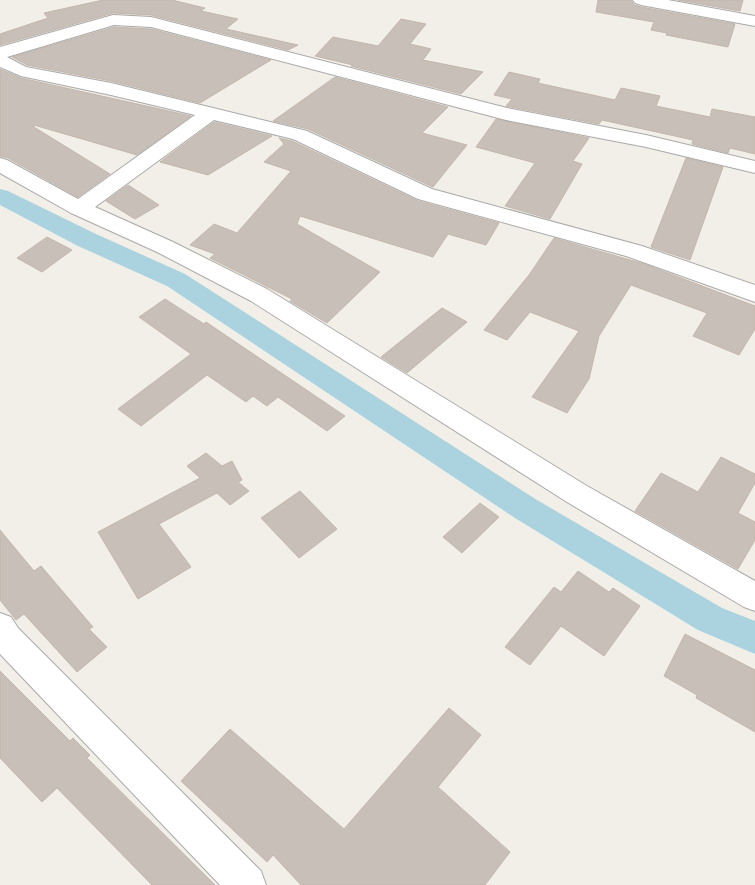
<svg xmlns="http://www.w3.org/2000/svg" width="755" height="885" viewBox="0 0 755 885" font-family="'Sofia Sans Condensed',sans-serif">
  <rect width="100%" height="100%" fill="#f2efe9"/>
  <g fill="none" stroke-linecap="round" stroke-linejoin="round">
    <path fill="#aad3df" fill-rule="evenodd" d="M0,189L8,191L96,234L185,274L537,500L722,608L755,621V654L698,630L515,518L167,286L78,246L0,205Z"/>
  </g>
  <path fill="#c7bfb8" stroke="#c4b6ab" d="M103,0H172L205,8L201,11L238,19L226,29L298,45L288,50L151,15L113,13L0,45V34L48,18L44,13Z
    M598,0H631L634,5L641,7L735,24L728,47L666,35L667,33L651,30L654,22L596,12Z
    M678,0H743L740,11Z
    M401,19L426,24L410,44L431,49L423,60L483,72L461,94L351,66L353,65L315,56L333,37L378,46Z
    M114,27L151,29L271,60L200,103L111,81L27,65L12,57Z
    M0,69L21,78L191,116L137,155L34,125V127L110,174L78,197L8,158L0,156Z
    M509,72L540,79L538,83L615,100L621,88L660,96L656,106L710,117L712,109L755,117V154L730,148L728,153L692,144L693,140L602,120L599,124L506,106L512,99L494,95Z
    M335,77L448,107L422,133L467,145L433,187L308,129L273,121Z
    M496,119L589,138L573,161L582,164L550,219L505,206L535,163L476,147Z
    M214,122L272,136L208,175L160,162Z
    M279,138L292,141L418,201L499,223L486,245L448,234L433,257L300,216L297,224L380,272L327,323L290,301L292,299L210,258L215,254L190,245L214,224L237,233L291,171L264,162L284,144Z
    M686,158L723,167L690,260L651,247Z
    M128,185L159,205L135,219L106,201Z
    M47,237L72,250L42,272L17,258Z
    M554,238L644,264L755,306V329L739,355L693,336L707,313L631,285L599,336L589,379L567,413L532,397L579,331L530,312L507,340L484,330L529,275Z
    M165,299L204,324L206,322L345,416L327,431L278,397L267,406L253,396L246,402L207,375L141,426L118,409L191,354L139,317Z
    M442,308L467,322L407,373L381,357Z
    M206,453L222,466L232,461L242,480L238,482L249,491L230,505L217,493L159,524L191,567L138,599L98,532L200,478L187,466Z
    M721,457L755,474V483L738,513L755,522V540L738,569L635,511L661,473L698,492Z
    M300,491L337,529L299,558L261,518Z
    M480,503L499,517L462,553L443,537Z
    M0,530L34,571L41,566L93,627L89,629L107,647L77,672L24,614L16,620L0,600Z
    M578,571L609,592L613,588L640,606L604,656L561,626L530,665L505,647L554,587L561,592Z
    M685,634L755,670V732L696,698L697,695L664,676Z
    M0,671L70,741L73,738L90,755L87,758L215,885H152L57,788L42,802L0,758Z
    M449,708L481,735L438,787L510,852L485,885H301L273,855L267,862L181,781L230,729L344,829Z"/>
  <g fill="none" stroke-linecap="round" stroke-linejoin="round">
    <g stroke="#a9a9a9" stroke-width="2">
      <path id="minor" d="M633,0H668L755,16V26L641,5L635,3Z
        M113,15L151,17L507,108L646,135L755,161V173L646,147L506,120L151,27L114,25L7,57L26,67L111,83L307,131L432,189L642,246L755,285V302L626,256L418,199L293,139L214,120L95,207L173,242L267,289L587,486L755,581V611L744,607L567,502L251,301L157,252L71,213L0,173V158L7,160L78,199L195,115L111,95L21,76L0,67V47Z
        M0,613L11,617L18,628L261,871L266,885H220L0,654Z"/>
    </g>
    <use href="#minor" fill="#fff" fill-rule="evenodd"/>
  </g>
</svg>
